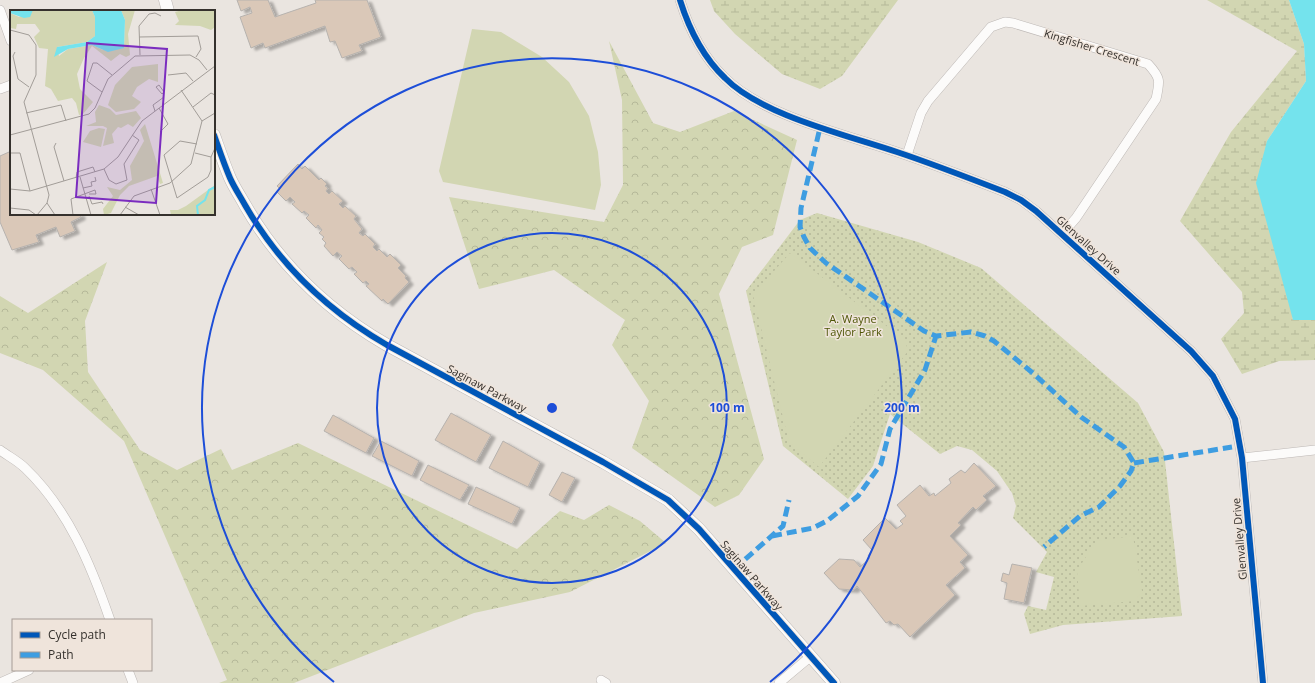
<svg xmlns="http://www.w3.org/2000/svg" width="1315" height="683" viewBox="0 0 1315 683" font-family="'Open Sans',sans-serif">
  <defs>
    <pattern id="forest-crowns" width="20" height="18" patternUnits="userSpaceOnUse"><rect width="20" height="18" fill="#d2d6b2"/><path d="M2 6a3 3 0 1 1 6 0M12 15a3 3 0 1 1 6 0" fill="none" stroke="#b5b899"/></pattern>
    <pattern id="wetland-marsh" width="20" height="14" patternUnits="userSpaceOnUse"><rect width="20" height="14" fill="#d2d6b2"/><path d="M1 5h8M5 5V1M11 12h8M15 12V8" fill="none" stroke="#b5b899"/></pattern>
    <pattern id="park-dots" width="8" height="8" patternUnits="userSpaceOnUse"><rect width="8" height="8" fill="#d2d6b2"/><path d="M2 2h.1M6 6h.1" fill="none" stroke="#b5b899" stroke-width="1.8" stroke-linecap="round"/></pattern>
    <filter id="shadow"><feDropShadow dx="4.5" dy="2.5" stdDeviation="1" flood-color="#0004"/></filter>
  </defs>
  <rect width="100%" height="100%" fill="#eae5e0"/>
  <path fill="url(#forest-crowns)" d="M609,41L653,123L680,132L734,111L797,140L773,235L742,247L719,294L764,459L739,495L715,507L632,448L649,401L612,345L625,320L554,270L479,289L449,197L604,222L623,185L622,100Z
    M107,262L85,321L88,372L140,450L177,470L221,449L232,470L298,443L517,549L560,511L584,520L609,505L640,521L666,543L570,592L474,613L294,683H219L227,680L124,441L43,370L0,353V296L28,313Z"/>
  <path fill="url(#wetland-marsh)" d="M710,0H898L842,76L820,89L782,74L735,34L714,11Z
    M1207,0H1289L1304,44L1306,81L1267,141L1293,320H1315V360L1279,361L1242,374L1221,339L1244,313L1242,292L1180,221L1231,132L1297,51Z"/>
  <path fill="url(#park-dots)" d="M817,213L918,242L981,268L1138,403L1164,452L1182,616L1063,625L1030,634L1024,614L1028,606L1046,610L1054,577L1036,572L1047,552L1013,518L1016,506L1012,493L997,471L972,450L957,446L940,454L890,414L873,466L848,499L783,446L746,291L800,220Z"/>
  <path fill="#d2d6b2" d="M472,29L501,32L542,57L569,82L589,116L598,152L601,185L595,210L443,182L439,171Z
    M790,253L905,340L908,351L819,467L789,442L753,295Z
    M1133,536L1142,591L1135,601L1080,606L1077,571L1096,541Z"/>
  <path fill="#74e3ed" d="M1289,0H1315V320H1293L1256,183L1267,141L1306,81L1304,44Z"/>
  <path fill="#dac8b8" stroke="#b6b2ae" filter="url(#shadow)" d="M237,0H268L275,17L316,3L315,0H367L381,37L359,45L362,51L342,58L335,41L330,42L325,26L265,48L263,43L251,48L240,17L252,13L250,7L241,11Z
    M9,152L11,158V214H80L81,217L71,222L75,231L60,237L56,227L36,235L39,242L12,250L0,222V156Z
    M298,164L302,169L305,166L319,180L321,178L327,184L325,186L328,188L326,191L329,194L332,191L343,201L339,204L343,208L345,206L356,216L354,219L362,229L359,233L363,236L365,234L375,244L373,247L377,251L379,249L387,257L390,254L401,265L398,268L406,276L405,278L409,282L388,304L383,299L382,301L366,286L369,284L366,281L363,283L354,274L357,272L352,267L349,269L339,259L342,256L337,252L333,256L324,246L326,243L322,239L324,237L319,233L322,230L318,225L316,228L306,218L309,215L304,211L302,213L292,204L295,202L290,197L286,201L277,192L280,189L277,186Z
    M451,413L491,435L476,462L435,440Z
    M333,415L374,438L366,453L324,431Z
    M381,441L419,461L412,476L372,456Z
    M503,441L540,462L528,487L489,468Z
    M974,463L996,486L983,496L987,500L976,510L973,507L958,523L961,525L950,536L968,555L960,562L965,568L946,585L955,595L910,637L898,624L894,625L890,621L886,623L857,586L854,590L839,589L824,573L839,559L854,560L860,567L870,558L868,556L872,550L863,540L885,518L896,529L903,524L900,521L906,516L897,505L920,485L929,496L934,493L935,496L951,483L949,479L961,470L965,473Z
    M428,465L469,485L460,500L420,480Z
    M562,472L575,478L562,502L549,495Z
    M476,487L520,508L512,524L468,504Z
    M1012,564L1032,568L1024,603L1004,599L1007,583L1001,581L1003,573L1009,575Z"/>
  <g fill="none" stroke-linecap="round" stroke-linejoin="round">
    <g stroke="#bdb8b5" stroke-width="10">
      <path id="minor" d="M680,0C689,29 703,57 725,78C761,115 847,135 897,152C933,164 969,178 1005,192L1021,200L1036,211L1191,351L1213,376L1235,419L1242,458L1263,683
        M0,10L11,41
        M0,89L11,85
        M907,155L921,113L928,101L991,27L1005,22L1013,23L1148,64C1161,78 1160,81 1156,99L1076,218L1062,234
        M0,450C8,456 18,461 25,468C68,509 91,565 110,620
        M1242,458L1315,450
        M128,670L133,683
        M601,680L606,683
        M0,683L29,670
        M779,683L810,657"/>
    </g>
    <g stroke="#bdb8b5" stroke-width="13">
      <path id="tertiary" d="M165,0L168,11
        M214,135C219,149 224,164 230,178C234,187 240,196 245,205C279,264 328,311 387,345L603,462L668,500L699,529L834,683"/>
    </g>
    <use href="#minor" stroke="#fcfbfa" stroke-width="9"/>
    <use href="#tertiary" stroke="#fcfbfa" stroke-width="12"/>
    <path stroke="#3e9de1" stroke-width="5" stroke-dasharray="10 5" stroke-linecap="butt" d="M819,132L801,208L800,227L804,237L810,248L826,263L924,331L936,336L971,332L985,336L994,341L1034,374L1081,417L1124,447L1134,463L1131,471L1120,486L1099,507L1080,516L1044,547
      M1134,463L1232,447
      M772,536L813,528L827,521L858,496L881,464L890,429L925,370L936,336
      M734,569L783,526L789,500"/>
    <g stroke="#efe4db" stroke-width="8">
      <path id="cycleway" d="M680,0C689,29 703,57 725,78C761,115 847,135 897,152C933,164 969,178 1005,192L1021,200L1036,211L1191,351L1213,376L1235,419L1242,458L1263,683
        M214,135C219,149 224,164 230,178C234,187 240,196 245,205C279,264 328,311 387,345L603,462L668,500L699,529L834,683"/>
    </g>
    <use href="#cycleway" stroke="#0057b8" stroke-width="6"/>
  </g>
  <g fill="none" stroke="#1d4ed8" stroke-width="2">
    <circle cx="552" cy="408" r="175"/>
    <path d="M334 682A350 350 0 1 1 770 682"/>
  </g>
  <g text-anchor="middle" dominant-baseline="central" stroke-width="3" stroke-linejoin="round" paint-order="stroke">
    <g font-size="11" fill="#35312d" stroke="#efe4db">
      <text transform="translate(1092 47) rotate(17)">Kingfisher Crescent</text>
      <text transform="translate(1089 245) rotate(42)">Glenvalley Drive</text>
      <text transform="translate(487 388) rotate(28)">Saginaw Parkway</text>
      <text transform="translate(1239 539) rotate(-95)">Glenvalley Drive</text>
      <text transform="translate(752 575) rotate(49)">Saginaw Parkway</text>
    </g>
    <g font-size="11" fill="#4e5606" stroke="#efe4db">
      <text x="853" y="318">A. Wayne<tspan x="853" dy="13">Taylor Park</tspan></text>
    </g>
  </g>
  <g transform="translate(10 10)">
    <rect width="205" height="205" fill="#eae5e0"/>
    <path d="M172,0H205V17L201,20L190,16L165,15L169,11L165,2ZM89,95L100,99L106,105L126,101L131,108L123,117L118,114L111,118L108,117L102,124L104,133L93,136L97,118L93,116H76L86,112L85,102ZM135,114L153,173L150,174L147,166L119,176L110,185L101,203L94,205L93,199L103,186L97,177L110,180L122,170L120,156L134,131L130,120ZM205,175V205H161L160,200H168L176,196Z" fill="#d2d6b2"/>
    <path d="M23,0H82L85,7V26L77,32L47,37L49,46L58,39L82,35L93,40L114,38L115,10L111,0H125L118,24L120,45L116,47L110,44L101,51L82,36L74,48L67,64L70,79L83,92L73,104L69,105L66,93L62,88L48,91L41,79L35,76L38,39L29,38L24,27L30,21L25,14H7L6,19L0,18V3L9,7Z" fill="#d2d6b2"/>
    <path d="M148,54V72L139,69L127,77L122,86L131,92L124,99L106,102L98,95L105,75L122,57Z" fill="#d2d6b2"/>
    <path d="M114,84L127,95L124,98L107,101L102,97ZM89,118L95,119L91,137L73,132L80,121Z" fill="#d2d6b2"/>
    <path d="M0,0H23L20,7L14,8L0,3ZM82,0H111L115,10L114,38L98,42L82,35L58,39L44,47L47,37L77,32L85,26V7Z" fill="#74e3ed"/>
    <path fill="none" stroke="#74e3ed" stroke-width="2" d="M188,205L187,196L195,190L199,180L205,177"/>
    <path fill="none" stroke="#a29d98" stroke-width="1" d="M0,20L19,25L26,35V65L14,92L39,185L37,193L27,205M129,27L188,26L191,39L186,47M5,42L3,46L8,69L19,77M130,45L129,16L139,4L145,3L151,6M158,65L176,63L183,71M149,75L154,82L152,84L146,77ZM92,82L77,71L83,53H87L102,65M183,97L201,83L205,85M149,98L158,114L150,122M145,101L143,95L154,87M16,103L51,95L56,111M192,111L205,103M0,125L79,104L85,98L98,69L125,46L180,45L189,50L197,60M46,133L44,137L54,171M187,134L170,131L154,145L167,188L198,167L201,160V147L205,138M0,143H10L20,181M185,143L201,147M94,159L99,170L106,174L117,170L114,154L129,130L122,125M70,167L81,205M66,168L67,162L83,157L85,162M73,178L82,176L81,172L86,171L85,167M0,179L20,181L94,159L108,147L132,111L205,56M141,179L150,205M79,186L82,194L92,192L93,194M37,193L45,205M115,197L129,205M0,198L19,200L26,205M63,205L61,189L85,180L86,184H79M110,205L124,186L160,173L181,154L192,111L171,80"/>
    <path fill="#7b2cbf" fill-opacity="0.15" stroke="#7b2cbf" stroke-width="2" d="M77,33L157,39L146,193L66,187Z"/>
    <rect width="205" height="205" fill="none" stroke="#35312d" stroke-width="2"/>
  </g>
  <circle cx="552" cy="408" r="6" fill="#1d4ed8" stroke="#efe4db" stroke-width="2"/>
  <g font-size="12" text-anchor="middle" font-weight="bold" fill="#1d4ed8" stroke="#efe4db" stroke-width="3" stroke-linejoin="round" paint-order="stroke">
    <text x="727" y="412">100 m</text>
    <text x="902" y="412">200 m</text>
  </g>
  <rect x="12" y="619" width="140" height="52" fill="#efe4db" stroke="#a59c95"/>
  <rect x="20" y="632" width="20" height="6" fill="#0057b8" stroke="#a59c95"/>
  <text x="48" y="639" font-size="12" fill="#35312d">Cycle path</text>
  <rect x="20" y="652" width="20" height="6" fill="#3e9de1" stroke="#a59c95"/>
  <text x="48" y="659" font-size="12" fill="#35312d">Path</text>
</svg>
